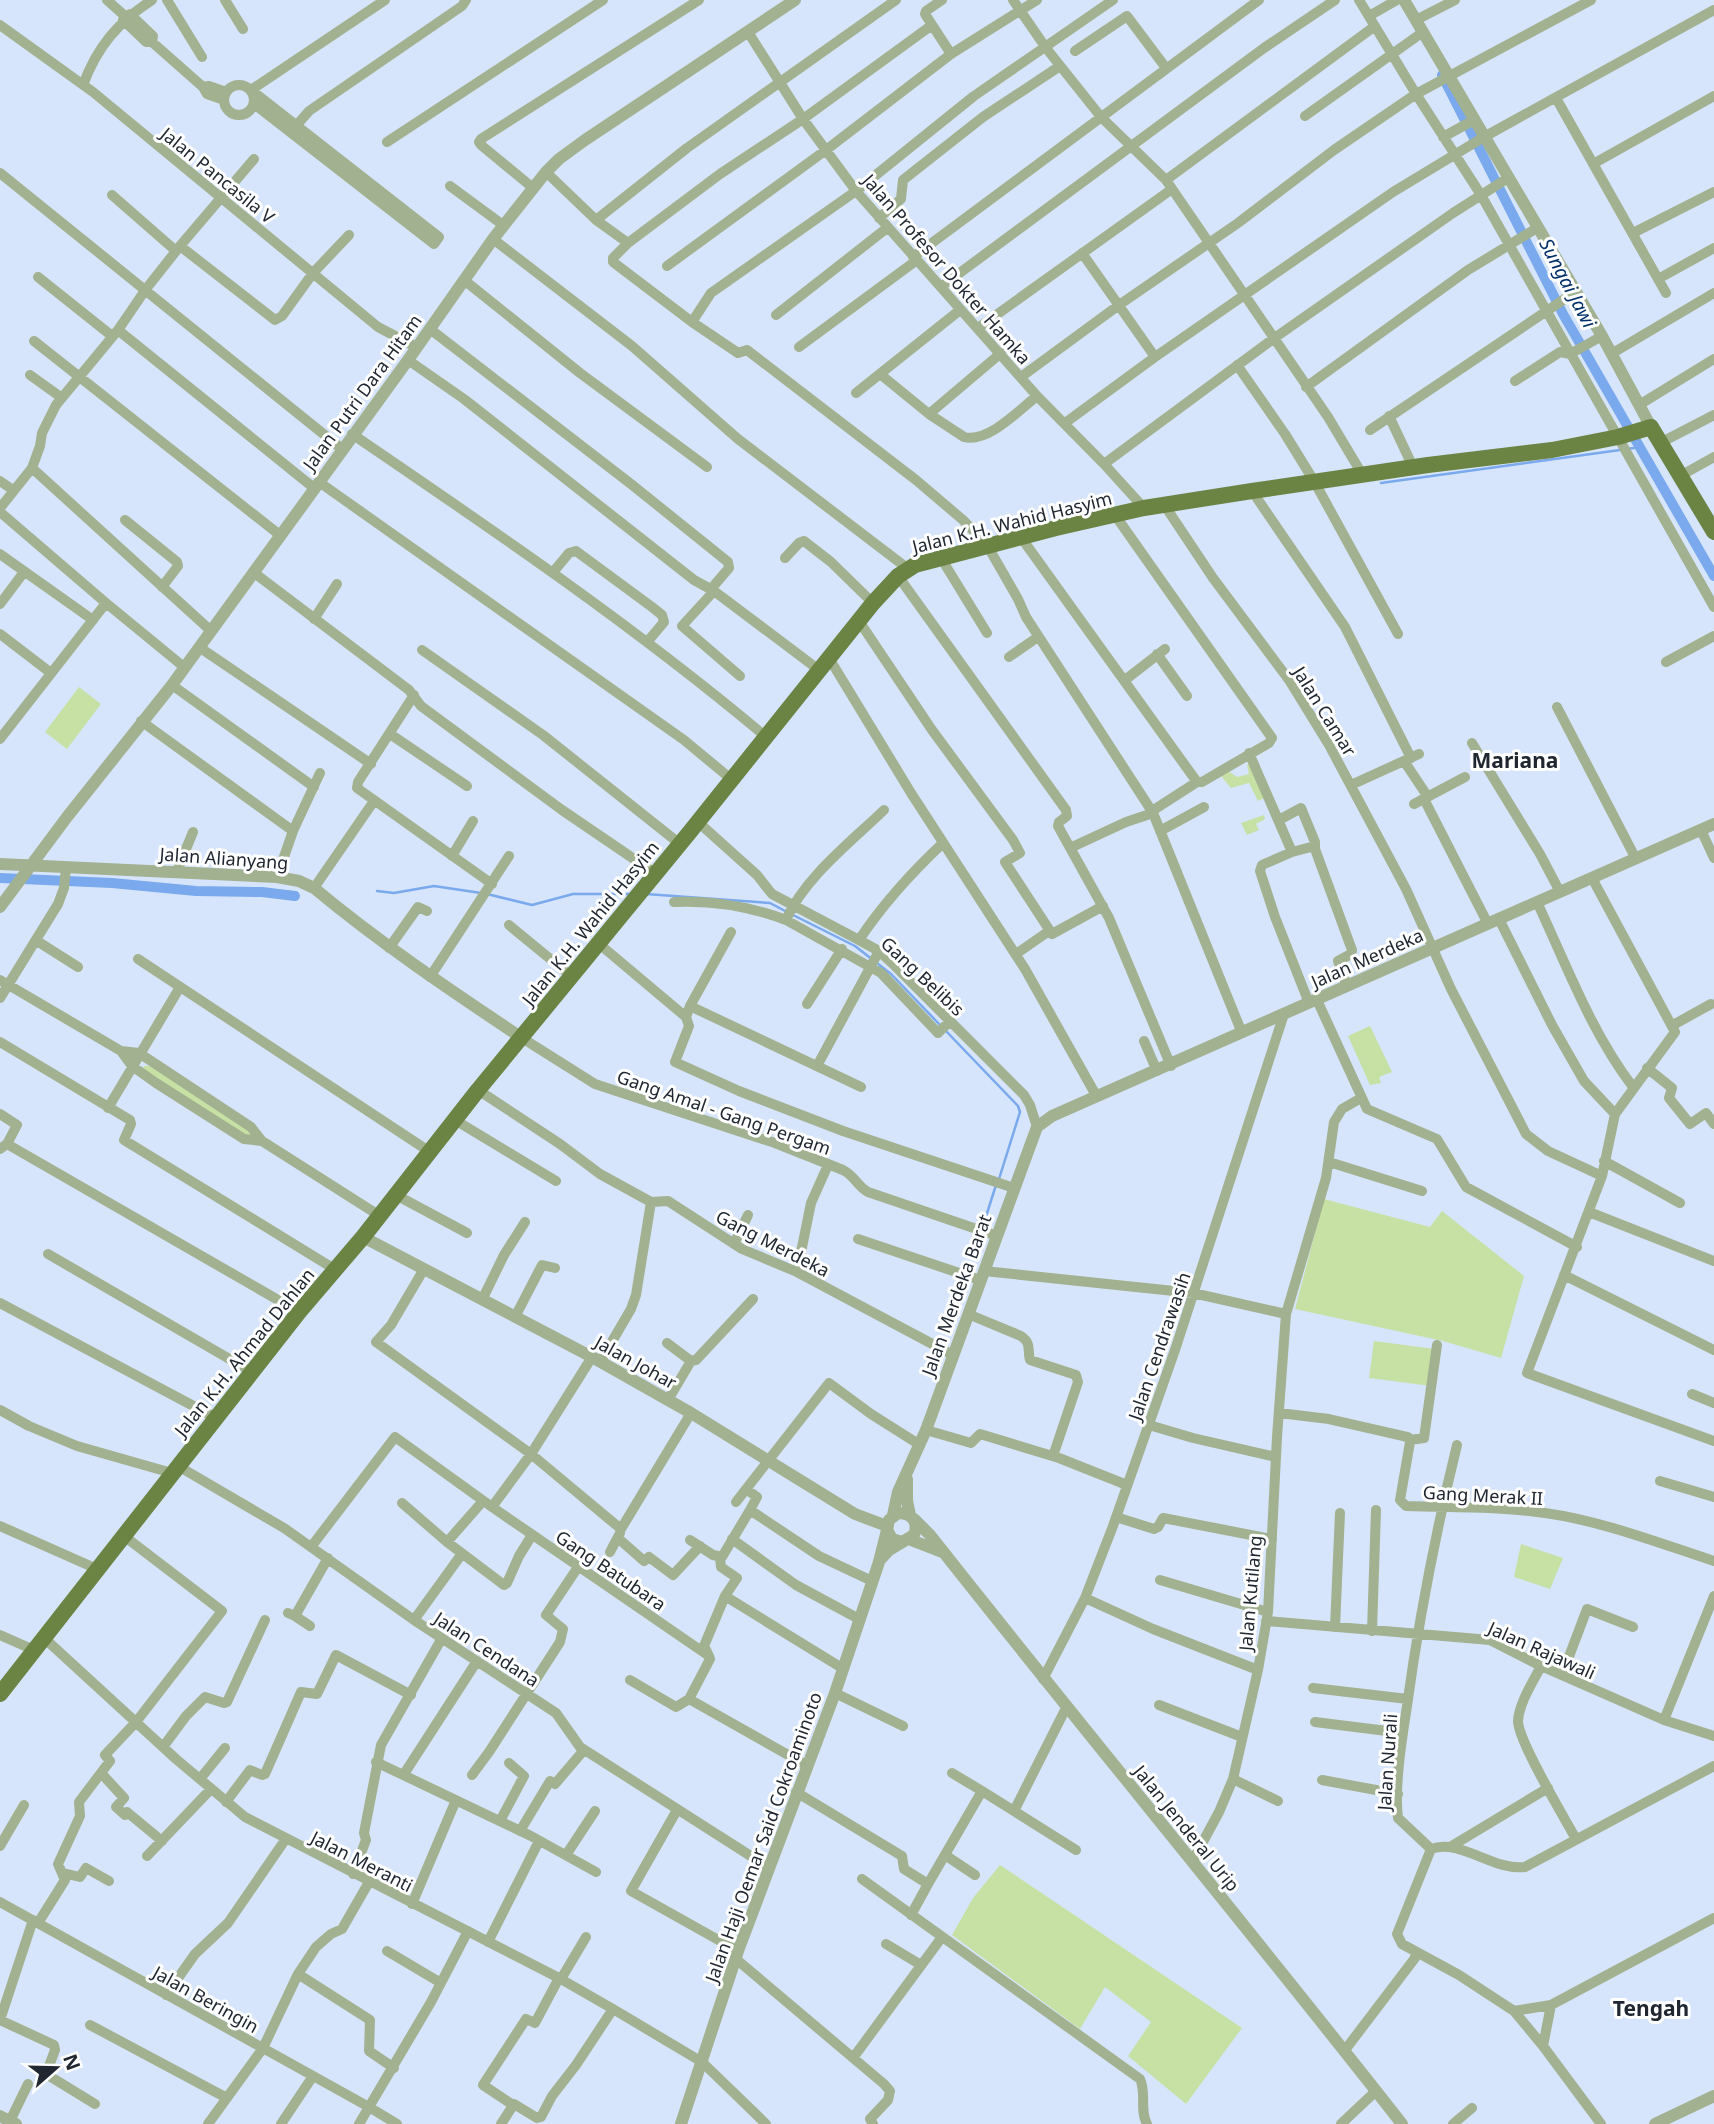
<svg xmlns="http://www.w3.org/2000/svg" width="1714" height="2124" viewBox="0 0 1714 2124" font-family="'Noto Sans',sans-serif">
  <rect width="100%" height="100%" fill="#d6e5fb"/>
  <path fill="#c7e1a5" d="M79,687L101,704L67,749L45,732Z
    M1250,764L1266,797L1258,801L1249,783L1231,788L1221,776L1228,771L1237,777L1249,774L1247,765Z
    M1264,815L1265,819L1256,824L1259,830L1247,835L1241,823Z
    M1370,1026L1392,1072L1379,1077L1381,1083L1370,1085L1348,1036Z
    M143,1066H150L248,1127L253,1135H243L145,1073Z
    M1324,1199L1430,1227L1442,1211L1524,1276L1501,1358L1443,1341L1295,1309Z
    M1374,1341L1435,1349L1431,1386L1369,1378Z
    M1521,1544L1563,1558L1550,1589L1514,1577Z
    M1000,1865L1242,2028L1186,2104L1128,2056L1151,2022L1105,1987L1080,2029L952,1935L973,1898Z"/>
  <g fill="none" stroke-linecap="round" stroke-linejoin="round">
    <path stroke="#7aa9ed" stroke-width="2.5" d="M1627,449L1640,447
      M1381,483L1620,450
      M377,891L394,893L434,886L481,893
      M487,894L532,905L573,894H632
      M646,894L770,903L787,912
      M793,915L855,946L891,974L940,1025
      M945,1030L1018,1106L1020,1112L999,1179
      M982,1229L996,1185"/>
    <path stroke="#7aa9ed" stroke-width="10" d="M1442,75L1563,314L1714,576
      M0,878L112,883L196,891L262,892L295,896"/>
    <path stroke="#a2b18f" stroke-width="10" d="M107,0L126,17
      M167,0L202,57
      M225,0L243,29
      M942,0L926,11L925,14L951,54
      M1013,0L1046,48L1101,117L1166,180L1328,417L1362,474
      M1359,0L1416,94L1481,195L1714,607
      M130,14L153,36L152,42
      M1369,16L1397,0
      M123,20L146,42H152L203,87L207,94L224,100
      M1416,20L1455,0
      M0,25L93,92L378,327L416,347
      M932,25L803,119L720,174L628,243L613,258V262L692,322L738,353L747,350L916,480L963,520L987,545L1018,599L1026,617L1153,813L1242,1033
      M748,32L803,119L856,191L1037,396L1104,464L1144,508
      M1075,51L1127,16L1166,68
      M224 100a15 15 0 1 1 30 0a15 15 0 1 1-30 0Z
      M83,85C97,47 118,22 152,0
      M203,87L209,86L226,92
      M1556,98L1666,293
      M254,104L434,244L439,237L251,90L385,0
      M1305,116L1423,32
      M296,126L309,111L462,6L466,0
      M1443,137L1474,120
      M387,142L603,0
      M1593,164L1714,96
      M546,172L596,220L628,243
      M0,173L342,449
      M1166,180L1375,26
      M450,186L503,225
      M533,188L481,145L479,142L481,139L699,0
      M112,195L176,251
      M879,218L901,199L903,180L983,117L1060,66
      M596,220L687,148L896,0
      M1633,233L1714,192
      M493,239L632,346L738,439L907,568
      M180,246L275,320L282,316L313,273L349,235
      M1082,253L1155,357
      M913,257L1259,0
      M667,266L826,150L951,54L1037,0
      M38,277L112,336
      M1658,279L1714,248
      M464,280L580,373L707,467
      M942,286L1264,48L1335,0
      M776,315L887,228
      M692,322L711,293L856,191L974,96L1113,0
      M978,328L1172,189
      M430,329L631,484L728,562L729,568L711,589
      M118,330L314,488
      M34,341L281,536
      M799,347L917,260
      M1611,354L1714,293
      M408,360L464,399L694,580L714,591L819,670
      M1237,365L1285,434L1314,481L1398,634
      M880,374L929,414L964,437C988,443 1018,411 1037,396
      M30,375L62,398
      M1021,377L1119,305L1238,223L1334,150L1416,94L1591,0
      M1515,381L1560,352L1570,354L1602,336
      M1306,387L1468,270L1537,228
      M856,393L960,310
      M1639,405L1714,359
      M929,414L1001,353
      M1389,416L1413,467
      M1065,423L1155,357L1393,192L1484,137L1714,10
      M1370,430L1575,292
      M352,434C493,530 634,626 765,736
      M1660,443L1714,415
      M1104,464L1273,339L1453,213L1508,178
      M32,468L210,630
      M1680,476L1714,457
      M0,481L13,490
      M319,482L684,740L731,779
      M1252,491L1345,627L1411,758
      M1165,506L1213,578L1289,680L1329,745L1406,889L1451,989L1526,1134L1548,1151L1602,1176
      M0,508L32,468L40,446L42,433L56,405L118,330L146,289L180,246L254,159
      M0,512L106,603L184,667
      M1115,515L1272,738L1269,743L1202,782H1197L1152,811
      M125,520L177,562L178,566L162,587
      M1020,536L1197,782
      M0,554L93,620
      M785,558L799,543L804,541L831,562L873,603
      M941,558L987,633
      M554,571L569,553L576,551L652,607L662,615L664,622L648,641
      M253,572L409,690L421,706L562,810L656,874
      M898,576L1066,810L1067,816L1059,822L1058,826L1109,918L1171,1066
      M714,591L682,626L740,676
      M0,604L24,572
      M314,619L337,584
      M859,621L932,730L1013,840L1020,853L1005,862L1052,934L1103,906
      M0,634L51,673
      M199,647L371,764
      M422,650L543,735L680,844
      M1157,654L1187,696
      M1009,657L1038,637
      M829,658L911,793L1025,969L1097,1097
      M1666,662L1714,636
      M1125,680L1165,649
      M172,685L314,787
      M414,695L358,782L357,788L492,884
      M1557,707L1636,859
      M141,721L293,831
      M390,734L467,786
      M0,739L106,603
      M1472,743L1540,854L1560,892
      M1249,753L1292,852L1311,847L1315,849L1352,950L1351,954L1338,961L1347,986
      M1404,761L1428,797
      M1351,785L1419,754
      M1424,799L1488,924
      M1414,804L1465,777
      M884,810C852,841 804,878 786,920L881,973L938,1033L949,1022
      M1279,820L1301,808L1315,842V849
      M698,822L757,875L772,894L859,940L879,951L892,963L1024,1095L1030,1105L1037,1127
      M1701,830L1714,858
      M1160,831L1204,807
      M1070,848L1126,822L1153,813
      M1292,852L1262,865L1260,871L1275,917L1309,1003
      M452,856L473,821
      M177,871L193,832
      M277,877L293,831L320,773
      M1592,878L1675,1032L1615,1114L1602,1176L1527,1373L1714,1441
      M314,888L374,801
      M674,902C714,900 749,906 786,920
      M1537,902C1566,964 1591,1032 1633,1087
      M1499,919L1552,1025L1584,1081L1615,1114
      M509,925L571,976
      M731,932L690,1006L686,1017L689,1026L675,1062L739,1091L843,1131L1014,1188
      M859,940C883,904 911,873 943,843
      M37,941L78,967
      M598,943L686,1017
      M389,948L418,907L427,911
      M1016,954L1049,931
      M138,959L430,1152
      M430,977L509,856
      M0,980L121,1051L132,1066L156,1083L244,1139L262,1141L380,1216
      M0,998L58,904L64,888L66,867
      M1317,1000L1367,1109L1437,1139L1466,1187L1577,1247
      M807,1004L842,949
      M690,1006L861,1087
      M1673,1025L1711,1004
      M522,1038L595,1084L775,1143L843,1170C854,1175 857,1186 868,1192L997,1236
      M1144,1041L1157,1071
      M0,1042L130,1120L131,1124L124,1140L336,1270
      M121,1051L139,1053L251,1127L262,1141
      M817,1066L879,951
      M1647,1068L1672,1088L1669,1098L1690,1124L1706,1113L1714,1124
      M478,1090L560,1144L600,1174L651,1202L668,1201L742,1249L797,1272L953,1355
      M108,1108L180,987
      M0,1114L17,1125L7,1144L0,1149
      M455,1120L556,1181
      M7,1144L299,1312
      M1604,1161L1680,1203
      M1329,1162L1422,1191
      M396,1195L467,1233
      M1589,1212L1714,1261
      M858,1239L980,1280
      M734,1244L748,1215
      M48,1254L252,1372
      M424,1269L391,1325L376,1342L531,1454L621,1529L691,1413
      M984,1271L1193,1293L1286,1314L1326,1178L1334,1122L1342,1109L1361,1098
      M797,1272L811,1203L828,1165
      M1564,1275L1714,1350
      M482,1300L504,1255L525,1222
      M0,1303L216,1418
      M968,1314L1021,1336C1032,1344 1027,1349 1030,1360L1076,1375L1078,1382L1053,1456
      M515,1317L542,1265L555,1268
      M667,1343L691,1361L668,1400
      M592,1357L531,1454L492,1507L709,1656L710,1659L689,1699L806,1765
      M691,1361L696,1360L753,1299
      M600,1362L631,1309L636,1295L651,1202
      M1692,1394L1714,1403
      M0,1410L29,1426L77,1446L172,1473
      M1279,1413L1329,1419L1408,1437L1410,1442L1400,1500L1406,1506C1452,1508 1499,1506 1545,1513C1602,1521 1659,1543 1714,1561
      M1149,1425L1193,1438L1276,1457
      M926,1430L971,1443L980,1434L1059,1458L1127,1485
      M1410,1440L1424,1438L1437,1345
      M1457,1445C1436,1531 1419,1618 1407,1706C1402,1738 1394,1787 1398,1818L1431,1849L1397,1934L1402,1944L1459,1975L1514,2011L1543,2046L1601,2124
      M178,1466L284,1528L414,1620L556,1713L580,1747L768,1867
      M1660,1481L1714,1497
      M746,1489L757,1497L750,1510
      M736,1502L829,1383L871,1414L920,1445
      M402,1503L447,1542L483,1501
      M1116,1517L1154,1529L1158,1527L1163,1518L1272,1539
      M0,1526L97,1569
      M619,1539L644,1561L649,1557L673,1575L700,1546
      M732,1539L796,1585L859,1619
      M690,1540L713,1555L722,1557L750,1510L819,1556L872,1581
      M447,1542L504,1585L507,1583L519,1556L532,1535
      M311,1547L395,1437L492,1507
      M610,1552L620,1533
      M1160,1580L1268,1612
      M725,1596L842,1668
      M1085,1598L1153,1629L1258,1670
      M288,1613L295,1616L328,1558
      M295,1616L310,1626
      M414,1620L461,1555
      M1266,1621L1490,1640L1541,1666L1664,1720L1714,1736
      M1335,1627L1340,1513
      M1372,1631L1376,1510
      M0,1635L34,1650
      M43,1637L176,1759L245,1817L559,1978L613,2009L702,2062L766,2124
      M708,1654L704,1646L725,1596L737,1578L721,1567L720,1558
      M1541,1666C1533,1682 1519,1703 1518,1721C1518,1741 1564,1817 1576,1839
      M1562,1675L1587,1609L1633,1627
      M1043,1679L1085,1598L1113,1526L1175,1350L1284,1014
      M630,1680L676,1707L689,1699
      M1313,1688L1408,1699
      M835,1693L903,1726
      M1159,1705L1242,1737
      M1664,1720L1714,1596
      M1315,1722L1403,1733
      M163,1747L186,1716L205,1697L224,1703L227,1702L265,1620
      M376,1762L531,1836L596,1872
      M101,1773L124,1798L116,1807L125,1815L127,1812L162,1841
      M952,1773L982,1791
      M404,1774L477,1661
      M472,1775L489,1752L560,1642L563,1629L546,1615L578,1567
      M200,1779L225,1748
      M1233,1779L1278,1801
      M1322,1780L1398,1794
      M796,1792L902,1856L904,1869L928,1884L911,1915
      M226,1802L250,1770L262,1775L265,1774L301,1692L317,1694L336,1655L411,1695
      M677,1810L631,1891L738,1951
      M1014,1811L1076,1850
      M500,1821L524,1776L509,1763
      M520,1831L550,1781L555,1784L584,1750
      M0,1846L24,1805
      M1450,1847L1548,1788
      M1431,1849C1460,1838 1493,1871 1525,1867L1714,1766
      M566,1855L595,1811
      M945,1855L975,1875
      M147,1856L211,1789
      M1192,1862L1219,1812L1233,1779L1258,1670L1268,1612L1277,1437L1286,1314
      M63,1873L80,1877L86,1868L109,1881
      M353,1874L366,1840L364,1833L381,1745L442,1638
      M862,1879L1140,2079C1147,2094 1139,2109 1147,2124
      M928,1884L982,1791L1014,1811L1066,1708
      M0,1902L369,2107L397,2124
      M412,1904L456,1800
      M38,1923L65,1880L58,1864L80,1816L79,1802L110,1761L105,1755L136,1722L222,1611L124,1536
      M488,1942L539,1841
      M886,1944L921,1965
      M387,1951L441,1983
      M736,1959L884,2084L890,2091L888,2100L872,2117L870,2119L873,2124
      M298,1974L370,2020L369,2051L394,2068
      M561,1979L586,1937
      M166,1995L195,1954L228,1923L285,1840
      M1514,2011L1551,2005L1714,1918
      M0,2020L54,2045L55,2050L46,2074L95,2104
      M0,2020L33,1920
      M90,2025L225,2097
      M1543,2046L1551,2005
      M1345,2050L1415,1958V1952
      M853,2058L942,1937
      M513,2105L483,2085L526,2019L535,2023L559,1978
      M10,2121L28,2084
      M208,2124L263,2048L298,1974L316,1947L331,1934L342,1929L369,1882
      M281,2124L313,2076
      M359,2124L431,2002L468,1931
      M501,2124L514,2104L537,2118L541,2117L552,2096L576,2065L613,2009
      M1341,2124L1376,2091
      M1453,2124L1472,2108"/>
    <path stroke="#a2b18f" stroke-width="12" d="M1404,0L1602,336L1651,427
      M0,864L277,877L299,881L314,888C380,943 450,990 522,1038
      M0,907L67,817L172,685L408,360L493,239L546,172L559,159L585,140L795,0
      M363,1237L592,1357L691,1413L855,1514L887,1526
      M907,1479V1501L910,1515
      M893,1515L898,1492L926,1430L1037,1127L1052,1116L1714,824
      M914,1519L930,1535C1086,1733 1247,1926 1402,2124
      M911,1540L942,1552
      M879,1561L889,1550L914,1535C919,1522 912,1513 898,1513L889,1520L887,1530L892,1539L902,1542
      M0,2116L16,2124
      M681,2124L738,1951L835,1693L879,1562L887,1530
      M1655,2124L1714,2096"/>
    <path stroke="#6b8444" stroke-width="16" d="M0,1694L299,1312L363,1237L478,1090L689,833L873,603L898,576L915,565L1056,528L1144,508L1252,491L1428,465L1552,450L1618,437L1651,427L1714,532"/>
  </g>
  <g text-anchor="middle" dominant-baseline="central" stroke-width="6" stroke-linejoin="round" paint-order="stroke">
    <g font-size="18" fill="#202731" stroke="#fff">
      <text transform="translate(218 175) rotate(39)">Jalan Pancasila V</text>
      <text transform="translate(947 269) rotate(49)">Jalan Profesor Dokter Hamka</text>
      <text transform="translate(362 392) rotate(-54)">Jalan Putri Dara Hitam</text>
      <text transform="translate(1012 522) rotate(-14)">Jalan K.H. Wahid Hasyim</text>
      <text transform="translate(1325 711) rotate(58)">Jalan Camar</text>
      <text transform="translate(224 858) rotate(4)">Jalan Alianyang</text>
      <text transform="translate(590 923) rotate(-51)">Jalan K.H. Wahid Hasyim</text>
      <text transform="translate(1367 958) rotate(-24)">Jalan Merdeka</text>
      <text transform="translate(923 976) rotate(43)">Gang Belibis</text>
      <text transform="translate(724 1112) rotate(19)">Gang Amal - Gang Pergam</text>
      <text transform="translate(773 1243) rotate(27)">Gang Merdeka</text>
      <text transform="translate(956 1295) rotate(-70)">Jalan Merdeka Barat</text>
      <text transform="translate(1159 1346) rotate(-71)">Jalan Cendrawasih</text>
      <text transform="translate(244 1352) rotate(-51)">Jalan K.H. Ahmad Dahlan</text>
      <text transform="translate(636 1362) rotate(29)">Jalan Johar</text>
      <text transform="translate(1483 1495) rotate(3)">Gang Merak II</text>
      <text transform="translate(611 1570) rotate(34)">Gang Batubara</text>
      <text transform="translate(1250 1593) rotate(-85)">Jalan Kutilang</text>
      <text transform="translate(487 1649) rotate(33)">Jalan Cendana</text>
      <text transform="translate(1542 1650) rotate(24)">Jalan Rajawali</text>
      <text transform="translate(1387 1762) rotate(-86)">Jalan Nurali</text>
      <text transform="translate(1187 1828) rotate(51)">Jalan Jenderal Urip</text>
      <text transform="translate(763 1837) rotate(-70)">Jalan Haji Oemar Said Cokroaminoto</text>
      <text transform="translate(362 1861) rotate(27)">Jalan Meranti</text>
      <text transform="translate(206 1999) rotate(29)">Jalan Beringin</text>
    </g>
    <g font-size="19" font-style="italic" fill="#012f6a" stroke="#fff">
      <text transform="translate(1568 283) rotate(62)">Sungai Jawi</text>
    </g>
    <g font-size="21" font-weight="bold" fill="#202731" stroke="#fff">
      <text x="1515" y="760">Mariana</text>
      <text x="1651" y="2008">Tengah</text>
    </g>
  </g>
  <g transform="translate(56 2068) rotate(70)" stroke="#ffffff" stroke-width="5" paint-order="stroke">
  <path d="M0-5L12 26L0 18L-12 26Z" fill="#202731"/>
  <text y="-10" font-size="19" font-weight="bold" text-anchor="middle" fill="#202731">N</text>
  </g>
</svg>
